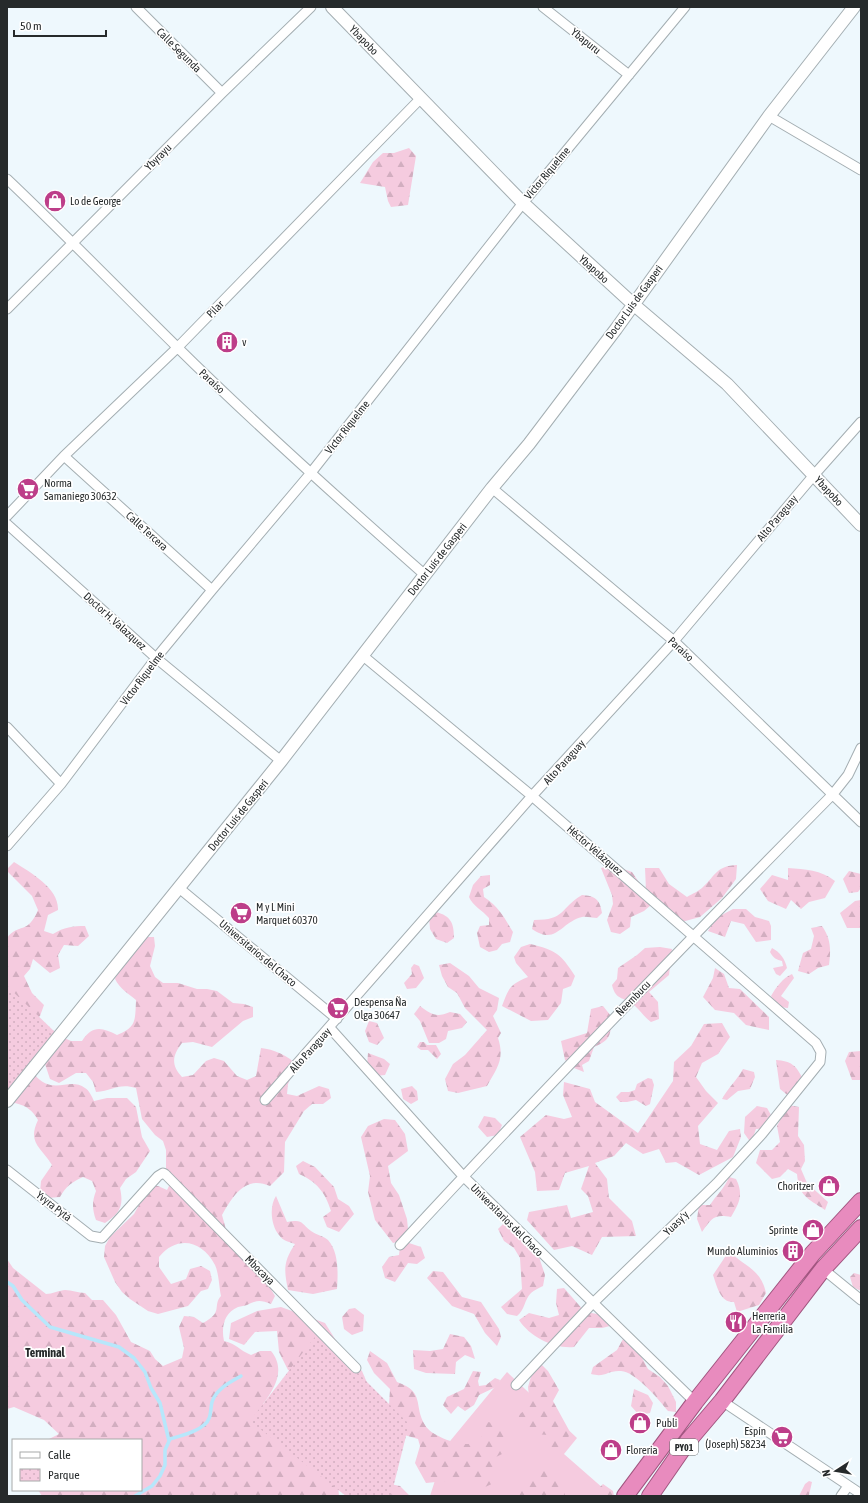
<svg xmlns="http://www.w3.org/2000/svg" width="868" height="1503" viewBox="0 0 868 1503" font-family="'Asap Condensed',sans-serif">
  <defs>
    <pattern id="forest-firs" width="22" height="20" patternUnits="userSpaceOnUse"><rect width="22" height="20" fill="#f5cbdf"/><path d="M5 1l3.5 6h-7zM16 11l3.5 6h-7z" fill="#d2aec0"/></pattern>
    <pattern id="park-dots" width="8" height="8" patternUnits="userSpaceOnUse"><rect width="8" height="8" fill="#f5cbdf"/><path d="M2 2h.1M6 6h.1" fill="none" stroke="#d2aec0" stroke-width="1.8" stroke-linecap="round"/></pattern>
  </defs>
  <rect width="100%" height="100%" fill="#eef8fd"/>
  <path fill="#f5cbdf" d="M507,1372L577,1438L564,1454L612,1496H430L446,1446Z"/>
  <path fill="url(#forest-firs)" d="M409,148L416,156L408,205L391,207L388,201L385,187L360,183L373,162L383,153H394Z
    M14,862C31,873 59,888 58,910L48,915L44,931L53,934C64,927 73,926 85,926L89,936L78,946L64,945L58,955L60,968L50,973L33,959L30,969L24,976L32,993L44,1005L40,1016L30,1022L7,999V938C19,922 27,936 38,910L32,896L7,871V869Z
    M612,865L632,872L643,888L651,905L644,911L631,917L630,927L620,934L611,932L607,920L613,904L612,895L601,868Z
    M737,865L736,879L722,898L700,917L678,923L646,890L645,868H659L669,884L687,897C692,894 699,891 703,887C716,875 716,866 737,865Z
    M788,868C805,869 821,870 835,881L825,898L809,902L801,909L791,900L786,909L768,901L760,889L772,875L788,880Z
    M849,871L861,874V888L858,892L849,893L843,879Z
    M490,875V885L483,889L484,897C500,908 503,916 513,932L510,942L502,944L497,950L489,952L480,947L477,933L480,926L489,925V918C482,910 473,906 469,897L473,885L481,876Z
    M582,895C595,896 600,899 602,913L597,918C593,918 586,916 582,917C561,922 556,946 532,929L534,920C566,920 559,909 582,895Z
    M861,900V928H847L840,913L855,901Z
    M733,909H746L755,917L769,921L771,926V940L756,942L744,924L731,921L725,937L708,931L716,918Z
    M436,912C451,916 454,923 454,938L447,943L436,939L430,929L429,917Z
    M822,926C831,939 831,949 829,965L818,968L809,974L798,971L803,953L811,949L814,936L811,928Z
    M143,937H154L155,946L150,966L155,977L163,983H178L197,989H207L217,991L233,1003L244,1004L253,1007V1017L243,1021L212,1047L193,1042L182,1043C172,1056 171,1065 182,1077L193,1075L206,1061L214,1058L224,1061L237,1076L247,1080L256,1076L261,1048C273,1049 289,1056 297,1065L288,1084L287,1094L297,1096L319,1086L329,1089L331,1098L323,1104H312L304,1111L285,1142L284,1172L270,1186C245,1175 233,1196 222,1215L227,1233L267,1278L269,1286L275,1296L271,1304C261,1300 256,1300 247,1305C245,1306 241,1306 238,1307C224,1313 221,1327 224,1341C237,1344 239,1350 251,1355L260,1351H271C286,1369 275,1388 263,1404L337,1472L339,1496H42L38,1490H141V1440H47L59,1434L44,1420L14,1407L7,1409V1259L13,1268L46,1294C52,1294 60,1290 65,1290C72,1290 78,1293 85,1293L92,1300H103L116,1315L131,1342L150,1351L155,1359L163,1366L182,1358L184,1348L179,1327L184,1316L194,1317L203,1323C224,1312 212,1306 221,1296C219,1287 219,1274 215,1265C202,1240 177,1235 159,1257V1267L171,1284L186,1279L190,1269L201,1266L210,1271L212,1280L208,1289L201,1291L188,1306L158,1314L148,1311L130,1299L122,1292L115,1282L104,1257L105,1246L110,1237L134,1214L139,1205L141,1194L147,1186H158L167,1190L172,1180L166,1171V1150L163,1141L155,1135L142,1119L136,1088C118,1083 113,1091 96,1092L93,1082L86,1073H76L59,1083L50,1079L43,1058L62,1037L71,1041H82C92,1025 102,1027 117,1035C137,1027 135,1020 136,1000C128,993 120,989 115,979L118,969Z
    M530,944C556,950 561,954 575,976L571,986L563,989L561,1003L548,1020L531,1021L502,1006C509,988 509,985 528,977L516,963L514,957L521,947Z
    M660,947L672,949L669,975L649,992L658,1002L659,1019L651,1022C644,1017 641,1011 635,1006C625,996 616,1002 612,985L617,979L618,968L637,955L645,948Z
    M772,948C780,952 785,959 787,968L780,976L776,974L773,968L783,966L782,961C777,960 773,958 770,952Z
    M450,963L469,976L479,988L499,998L497,1010L493,1016L501,1033L498,1038C505,1059 497,1068 487,1086L458,1093L448,1091L445,1079L453,1064L465,1055L487,1030L465,1008L457,993L448,987L442,976L439,965Z
    M414,964L419,966L424,978L416,988L407,989L404,983L412,974L411,968Z
    M715,968L724,974L729,988L740,989L769,1017V1030L746,1025L734,1013L715,1010L703,997L713,978Z
    M792,974L794,978L781,996L789,1002L788,1008C780,1008 775,1003 771,996C776,987 783,978 792,974Z
    M420,1006C431,1014 436,1018 450,1012L460,1014L467,1022L462,1028L448,1031L446,1039L439,1043H429L420,1021L414,1014Z
    M603,1006L611,1016C611,1033 612,1040 594,1047L589,1061L582,1065L584,1072L574,1068L565,1060L561,1041L587,1033L591,1009Z
    M369,1021L377,1023L384,1038L377,1045L369,1042L365,1031Z
    M722,1023L730,1037L718,1054L702,1063L696,1077L706,1091L718,1103L698,1126L700,1144L717,1150L729,1131L740,1129L741,1137L733,1157L699,1175L676,1162L666,1163L659,1149L643,1154L626,1143L614,1156L595,1163L607,1179L609,1198L632,1221L636,1236L602,1237L592,1255L572,1246L554,1250L527,1220L529,1212L567,1205L571,1218L593,1212L588,1196L581,1189L589,1166L565,1173L559,1190L537,1191L535,1172L520,1137L546,1115L564,1119L572,1117L563,1095L564,1082L590,1089L595,1102L638,1133L673,1081L674,1062L691,1046L704,1024Z
    M420,1042H424L427,1045H436L441,1054L437,1059L428,1050H421L417,1047Z
    M861,1051V1080H852L845,1061L849,1052Z
    M368,1053L384,1059L390,1064L385,1075L375,1076L367,1066Z
    M776,1060C791,1061 796,1065 803,1079L791,1098L780,1089Z
    M743,1069L754,1072L755,1077L750,1089L738,1091L727,1100L722,1099C728,1088 737,1080 743,1069Z
    M34,1074C53,1097 69,1076 85,1088C89,1090 92,1097 94,1101L107,1098H127L136,1107L142,1137L150,1151L136,1172L126,1179L120,1188C124,1206 120,1213 105,1223L96,1220C92,1209 92,1201 96,1191L92,1181L83,1177C72,1182 66,1186 60,1197L48,1198L40,1192L41,1181L52,1165C41,1147 27,1143 38,1120C32,1110 27,1106 15,1103L7,1107Z
    M648,1078L652,1079L654,1085L650,1104L646,1106L636,1100L627,1102H620L616,1097L621,1092H629L635,1090L637,1084Z
    M412,1086L417,1091L418,1100L411,1104L403,1099L401,1089Z
    M788,1105L799,1107L798,1136L804,1145L805,1161L801,1169L807,1183L828,1202L825,1210C807,1198 799,1196 797,1174L788,1169L780,1177L772,1179L756,1163L760,1150H772L780,1142L777,1126Z
    M757,1106L767,1108L771,1115L770,1128L756,1129L751,1143L744,1133L745,1117Z
    M484,1116L495,1118L502,1125L498,1135L487,1137L478,1127Z
    M384,1119L395,1120L405,1134L408,1151L388,1166L391,1183L399,1195L407,1219L409,1239L393,1243L375,1220L368,1192L370,1176L361,1137L368,1126Z
    M303,1161L315,1167L334,1187L338,1199L349,1206L354,1214L339,1232L327,1227L323,1217L331,1211C325,1192 317,1182 299,1174L296,1166Z
    M729,1177L736,1179C744,1195 739,1203 731,1217C714,1214 712,1218 702,1232L697,1219L699,1205H710C716,1195 725,1188 729,1177Z
    M276,1196L287,1222C304,1219 300,1223 311,1231C316,1235 324,1236 328,1240C339,1252 338,1274 337,1289L313,1294L288,1290C284,1270 283,1262 295,1244C289,1242 283,1241 279,1235C271,1226 269,1206 276,1196Z
    M505,1222L516,1232L525,1243L537,1251L545,1275L543,1286C539,1288 534,1290 531,1293C524,1300 525,1310 517,1316L507,1314L501,1307L522,1289L520,1258L514,1248L504,1241L498,1229Z
    M409,1243L421,1247L425,1258L417,1264L408,1263L395,1282L385,1278L382,1267L389,1257L399,1255L400,1247Z
    M729,1251C745,1267 761,1269 766,1293L759,1305L737,1312L734,1302C720,1303 717,1286 713,1275Z
    M433,1271L443,1272L462,1297L481,1302L499,1329L501,1337L497,1346L485,1333L474,1314L452,1306L427,1278Z
    M854,1273L861,1275V1290H859L853,1287L850,1277Z
    M564,1288L585,1312L610,1316V1326L602,1328H589L574,1347C554,1349 530,1337 519,1320L529,1313L549,1318L559,1315L556,1303L557,1289Z
    M281,1307L325,1323L340,1347L362,1371L371,1392L305,1377L288,1370L279,1352L277,1331L255,1332L244,1345L229,1339L231,1323L257,1311Z
    M355,1308L364,1315L363,1331L352,1335L344,1329L342,1317L349,1309Z
    M450,1334L464,1337L471,1346L475,1359L465,1355L456,1362L455,1374L426,1373L414,1369L413,1350L430,1351L443,1349Z
    M623,1339L641,1356L648,1369L660,1377L668,1386L676,1402V1412L668,1411C659,1400 636,1372 621,1371C607,1370 606,1378 591,1374L593,1367L617,1350Z
    M370,1351L387,1363L397,1382C426,1392 413,1406 425,1425C431,1436 457,1445 469,1444C473,1443 478,1440 481,1438L487,1422L496,1423C506,1431 508,1439 506,1452L496,1457V1482L483,1488L466,1479L426,1483L415,1463L420,1446L418,1439L401,1434L388,1421L390,1389L374,1373L367,1360Z
    M536,1359L548,1371L559,1390L553,1401L570,1432L565,1448L551,1451L548,1435L535,1434L524,1430L518,1415L527,1409L529,1397L528,1387Z
    M473,1371L481,1372L478,1381L479,1386L486,1385L495,1378L500,1380L498,1386L479,1395L474,1405L465,1411L458,1406L451,1414L443,1405L447,1397L464,1389Z
    M634,1389L648,1395L653,1403L650,1413L639,1415L631,1406Z
    M543,1468L554,1475L564,1485L565,1496H517L527,1480L529,1470Z
    M809,1481L812,1482L809,1495L799,1496L805,1484Z
    M390,1484L400,1486L410,1496H371Z
    M603,1484L613,1491L614,1496H602L599,1488Z"/>
  <path fill="url(#park-dots)" d="M7,986L56,1033L7,1095Z
    M318,1333L409,1424L391,1496H346L250,1421Z"/>
  <g fill="none" stroke-linecap="round" stroke-linejoin="round">
    <path stroke="#b7e7fb" stroke-width="3.5" d="M7,1282L13,1286L22,1300L50,1327L119,1347L134,1358L145,1372L151,1388L160,1403L169,1441
      M135,1496L152,1486L160,1476L165,1465V1450L170,1439C182,1435 195,1433 204,1425C212,1419 210,1410 212,1402C216,1389 230,1382 241,1376"/>
    <g stroke="#a4aeb2" stroke-width="11">
      <path id="minor" d="M136,7L222,93
        M543,7L629,75
        M769,116L861,170
        M7,179C65,234 120,291 177,347C257,426 341,501 425,575
        M7,309L222,93L311,7
        M64,456L212,590
        M492,488L674,641L861,822
        M7,516L64,456L177,348L421,98
        M7,524L156,658L281,761
        M362,655L532,796L816,1043L821,1052L820,1062L762,1134L717,1183L592,1304L516,1385
        M7,727L61,784
        M7,846L61,784L156,658L212,590L310,474L523,203L685,7
        M179,888L337,1019
        M330,1028L463,1176L695,1402
        M265,1100L532,796L674,641L814,475L861,422
        M7,1170L91,1236L102,1238L158,1176L163,1173L165,1174L356,1368
        M400,1245C541,1092 687,942 833,794L848,775L861,748
        M823,1269L861,1300
        M722,1401L861,1494
        M841,1496L848,1486"/>
    </g>
    <g stroke="#a4aeb2" stroke-width="14">
      <path id="tertiary" d="M332,7L523,203L633,304L727,384L861,525
        M7,1101L281,761L492,488L529,444L616,329L769,116L854,7"/>
    </g>
    <g stroke="#a15680" stroke-width="18">
      <path id="trunk" d="M625,1496L695,1402L813,1253L861,1201
        M650,1496L688,1441L722,1401L823,1269L861,1228"/>
    </g>
    <use href="#minor" stroke="#fff" stroke-width="9"/>
    <use href="#tertiary" stroke="#fff" stroke-width="12"/>
    <use href="#trunk" stroke="#e88bbe" stroke-width="16"/>
  </g>
  <defs>
    <g id="shop-disc" transform="scale(1.15)"><circle r="9.5" fill="#bd3e89" stroke="#fff"/><path d="M-5-2.5h2.3a2.7 3.5 0 0 1 5.4 0H5L5.5 6h-11ZM-1.5-2.5h3a1.5 2.3 0 0 0-3 0Z" fill="#fff"/></g>
    <g id="building-disc" transform="scale(1.15)"><circle r="9.5" fill="#bd3e89" stroke="#fff"/><path d="M-4-6H4V6H1V3H-1V6H-4ZM-2.5-4.3h1.7v1.8h-1.7ZM.8-4.3h1.7v1.8H.8ZM-2.5-1h1.7V.8h-1.7ZM.8-1h1.7V.8H.8Z" fill="#fff"/></g>
    <g id="supermarket-disc" transform="scale(1.15)"><circle r="9.5" fill="#bd3e89" stroke="#fff"/><path d="M-6-5.5h2.5l.6 2H6L4.5 2H-2.5L-4.4-4H-6ZM-1.5 3.2a1.3 1.3 0 1 0 .1 0ZM3 3.2a1.3 1.3 0 1 0 .1 0Z" fill="#fff"/></g>
    <g id="restaurant-disc" transform="scale(1.15)"><circle r="9.5" fill="#bd3e89" stroke="#fff"/><path d="M-5-6h1v4h1v-4h1v4h1v-4h1v5L-1.5 .5V6h-2V.5L-5-1ZM5-6V6H3V1.5H1.5Q1.5-4 5-6Z" fill="#fff"/></g>
  </defs>
  <g fill-rule="evenodd">
    <use href="#shop-disc" x="55" y="201"/>
    <use href="#building-disc" x="227" y="342"/>
    <use href="#supermarket-disc" x="28" y="489"/>
    <use href="#supermarket-disc" x="241" y="913"/>
    <use href="#supermarket-disc" x="338" y="1008"/>
    <use href="#shop-disc" x="829" y="1186"/>
    <use href="#shop-disc" x="813" y="1230"/>
    <use href="#building-disc" x="793" y="1251"/>
    <use href="#restaurant-disc" x="736" y="1322"/>
    <use href="#shop-disc" x="640" y="1423"/>
    <use href="#supermarket-disc" x="782" y="1437"/>
    <use href="#shop-disc" x="611" y="1450"/>
  </g>
  <g text-anchor="middle" dominant-baseline="central" stroke-width="3.5" stroke-linejoin="round" paint-order="stroke">
    <rect fill="#fff" stroke="#676a6b" stroke-width="1" x="670" y="1439" width="28" height="16" rx="3"/>
    <g font-size="10" font-weight="bold" fill="#262a2b">
      <text x="684" y="1447">PY01</text>
    </g>
    <g font-size="11" fill="#262a2b" stroke="#fff">
      <text transform="translate(364 40) rotate(46)">Ybapobo</text>
      <text transform="translate(586 41) rotate(38)">Ybapuru</text>
      <text transform="translate(179 50) rotate(45)">Calle Segunda</text>
      <text transform="translate(158 157) rotate(-45)">Ybyrayu</text>
      <text transform="translate(547 173) rotate(-50)">Victor Riquelme</text>
      <text transform="translate(594 269) rotate(42)">Ybapobo</text>
      <text transform="translate(634 302) rotate(-54)">Doctor Luis de Gasperi</text>
      <text transform="translate(215 309) rotate(-46)">Pilar</text>
      <text transform="translate(212 381) rotate(43)">Paraíso</text>
      <text transform="translate(347 427) rotate(-52)">Victor Riquelme</text>
      <text transform="translate(829 491) rotate(47)">Ybapobo</text>
      <text transform="translate(777 518) rotate(-50)">Alto Paraguay</text>
      <text transform="translate(147 531) rotate(42)">Calle Tercera</text>
      <text transform="translate(437 559) rotate(-52)">Doctor Luis de Gasperi</text>
      <text transform="translate(115 621) rotate(42)">Doctor H. Valazquez</text>
      <text transform="translate(681 649) rotate(43)">Paraíso</text>
      <text transform="translate(142 678) rotate(-53)">Victor Riquelme</text>
      <text transform="translate(564 762) rotate(-48)">Alto Paraguay</text>
      <text transform="translate(238 815) rotate(-51)">Doctor Luis de Gasperi</text>
      <text transform="translate(595 850) rotate(41)">Héctor Velázquez</text>
      <text transform="translate(258 953) rotate(40)">Universitarios del Chaco</text>
      <text transform="translate(633 998) rotate(-46)">Ñeembucu</text>
      <text transform="translate(310 1050) rotate(-48)">Alto Paraguay</text>
      <text transform="translate(54 1206) rotate(38)">Yvyra Pytá</text>
      <text transform="translate(507 1220) rotate(45)">Universitarios del Chaco</text>
      <text transform="translate(676 1223) rotate(-44)">Yuasy'y</text>
      <text transform="translate(260 1270) rotate(45)">Mbocaya</text>
    </g>
    <g font-size="11" fill="#262a2b" stroke="#fff" text-anchor="start">
      <text x="70" y="201">Lo de George</text>
      <text x="242" y="342">v</text>
      <text x="44" y="483">Norma<tspan x="44" dy="13">Samaniego 30632</tspan></text>
      <text x="256" y="907">M y L Mini<tspan x="256" dy="13">Marquet 60370</tspan></text>
      <text x="354" y="1002">Despensa Ña<tspan x="354" dy="13">Olga 30647</tspan></text>
      <text x="814" y="1186" text-anchor="end">Choritzer</text>
      <text x="798" y="1230" text-anchor="end">Sprinte</text>
      <text x="778" y="1251" text-anchor="end">Mundo Aluminios</text>
      <text x="752" y="1316">Herreria<tspan x="752" dy="13">La Familia</tspan></text>
      <text x="656" y="1423">Publi</text>
      <text x="766" y="1431" text-anchor="end">Espín<tspan x="766" dy="13">(Joseph) 58234</tspan></text>
      <text x="626" y="1450">Floreria</text>
    </g>
    <g font-size="12" font-weight="bold" fill="#262a2b" stroke="#fff">
      <text x="45" y="1353">Terminal</text>
    </g>
  </g>
  <rect width="868" height="1503" fill="none" stroke="#262a2b" stroke-width="16"/>
  <rect x="12" y="1439" width="130" height="52" fill="#ffffff" stroke="#a8aaaa"/>
  <rect x="20" y="1452" width="20" height="6" fill="#ffffff" stroke="#a8aaaa"/>
  <text x="48" y="1459" font-size="12" fill="#262a2b">Calle</text>
  <rect x="20" y="1469" width="20" height="12" fill="url(#park-dots)" stroke="#a8aaaa"/>
  <text x="48" y="1479" font-size="12" fill="#262a2b">Parque</text>
  <g transform="translate(836 1471) rotate(258)" stroke="#ffffff" stroke-width="3" paint-order="stroke">
  <path d="M0-3L7 15L0 10L-7 15Z" fill="#262a2b"/>
  <text y="-6" font-size="11" font-weight="bold" text-anchor="middle" fill="#262a2b">N</text>
  </g>
  <path d="M14 30v6h92v-6" fill="none" stroke="#262a2b" stroke-width="2"/>
  <text x="20" y="30" font-size="12" fill="#262a2b" stroke="#ffffff" stroke-width="3" paint-order="stroke">50 m</text>
</svg>
